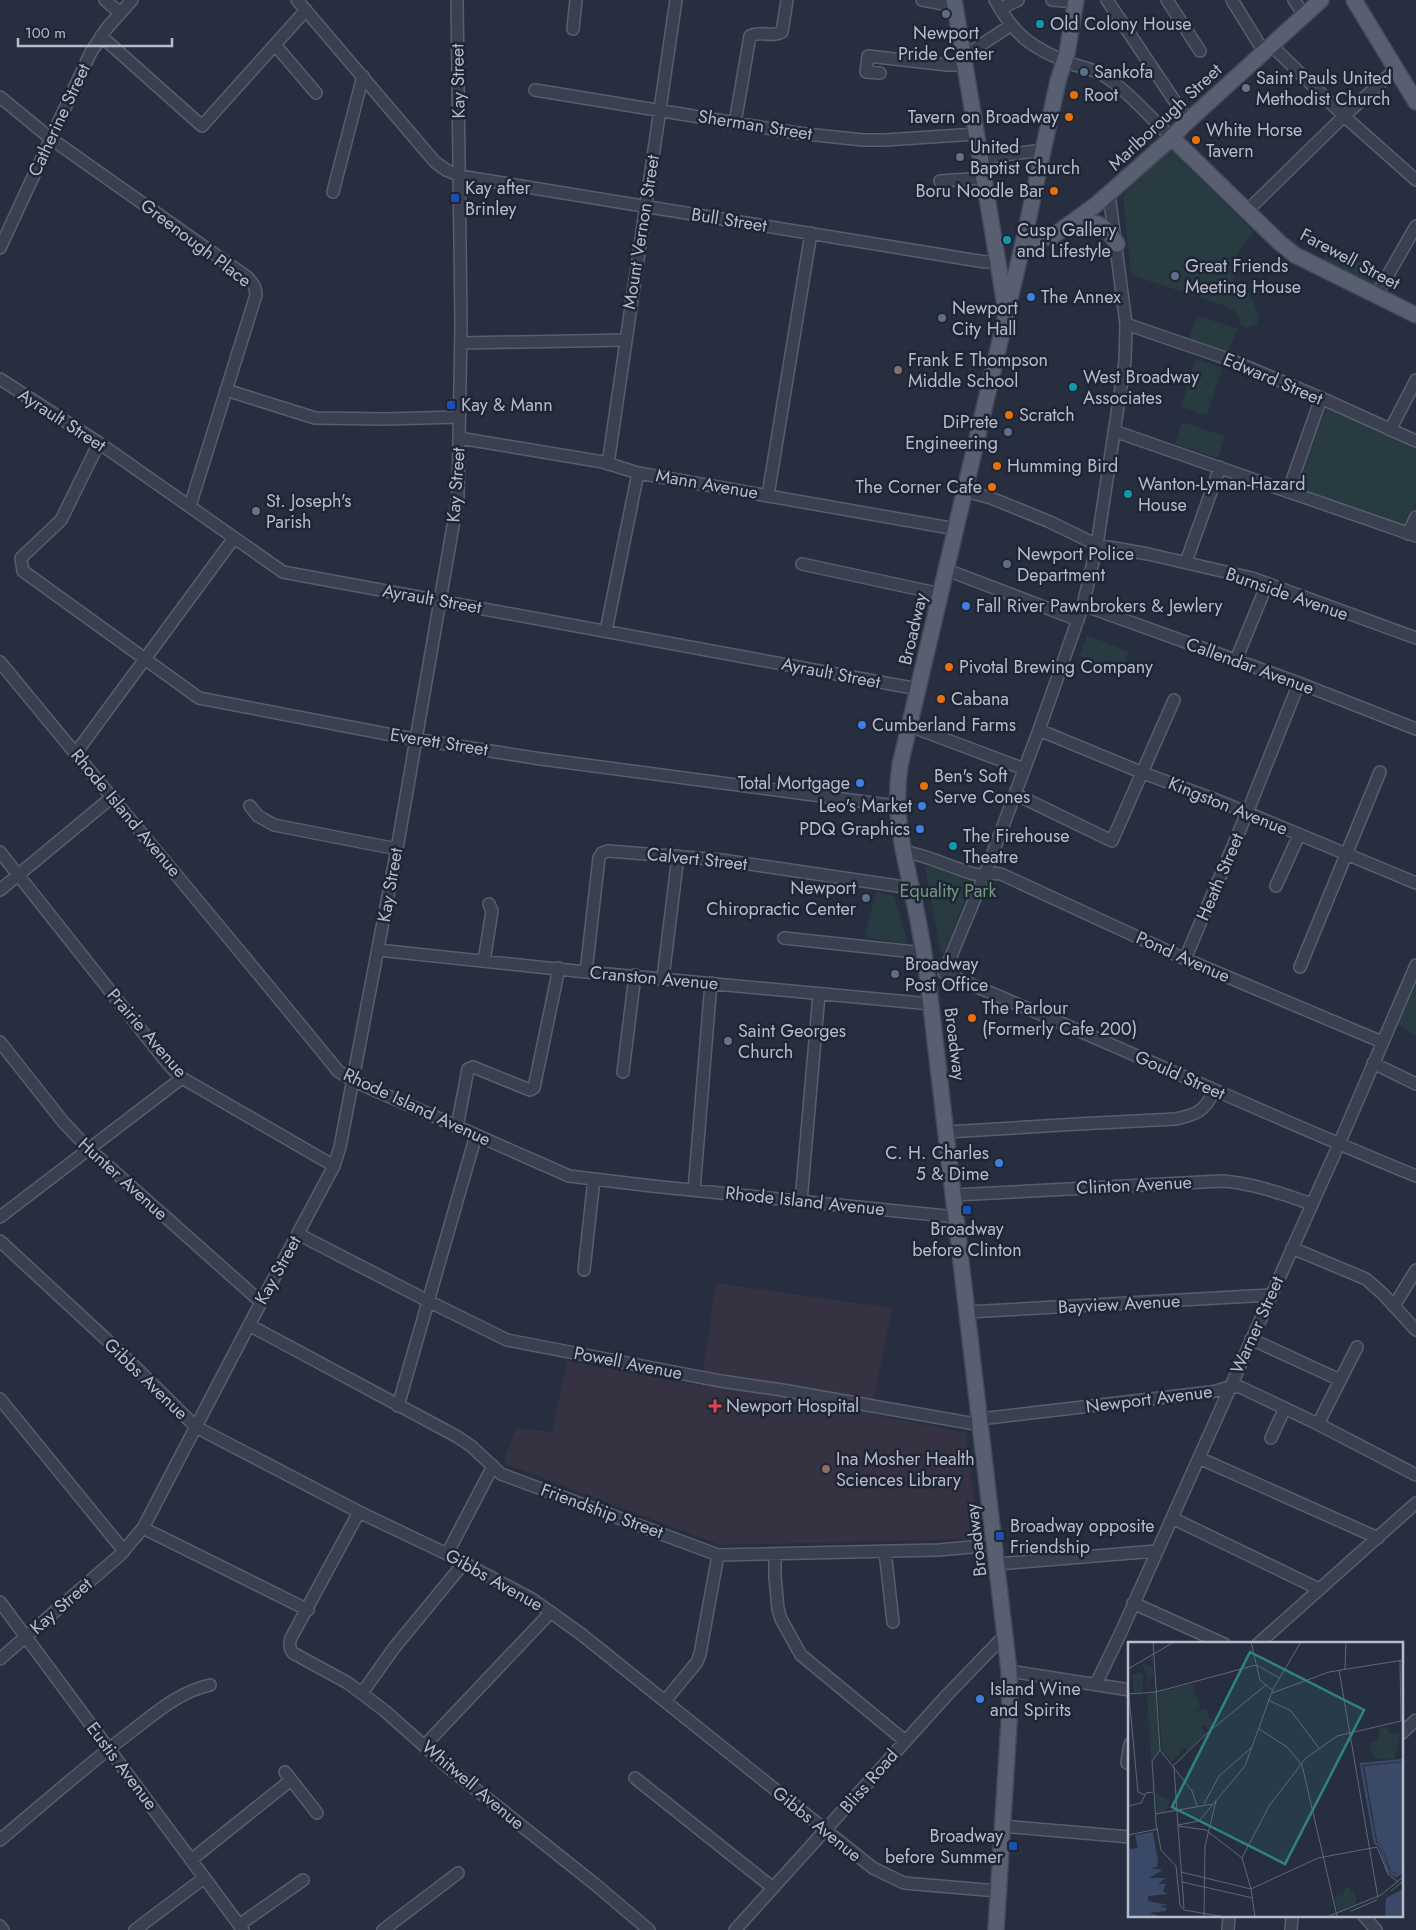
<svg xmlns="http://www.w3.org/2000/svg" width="1416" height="1930" viewBox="0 0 1416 1930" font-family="Jost,sans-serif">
  <rect width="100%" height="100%" fill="#262e40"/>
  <path fill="#353241" d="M716,1283L892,1308L871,1414L966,1433L979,1539L720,1545L503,1463L516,1428L552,1432L567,1361L701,1386Z"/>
  <path fill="#283b41" d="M1170,149L1254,232C1240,251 1228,259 1235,284L1249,293L1260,317L1256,325L1246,328L1241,325L1237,313L1228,307L1131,275L1123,199L1126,191Z
    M1330,247L1381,273L1375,285L1323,261Z
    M1202,317L1238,329L1227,352L1189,339L1196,319Z
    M1196,359L1222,368L1207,415L1181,407Z
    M1325,406L1416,449V502L1404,528L1293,490Z
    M1182,422L1225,436L1218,458L1175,444Z
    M1087,635L1129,652L1121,674L1080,656Z
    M929,866L972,880L944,954L941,953L925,867Z
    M876,892L894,896L908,944L865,937Z
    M1416,984V1035L1398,1026Z"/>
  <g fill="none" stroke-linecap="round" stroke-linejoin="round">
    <g stroke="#585e6d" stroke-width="14">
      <path id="minor" d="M105,0L120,13
        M297,0L435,162L446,170L460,176L985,262L998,261
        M922,0L955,6
        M995,0C1015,37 1034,49 1072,64C1081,67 1092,69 1101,74C1123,86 1152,119 1172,138
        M1052,0L1064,1L1074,0
        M1107,0L1188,121
        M1167,0L1200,51
        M1232,0L1264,52
        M1294,0L1304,15
        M1000,9L1018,0
        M573,29L576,0
        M101,36L202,126L306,10
        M1271,45L1344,116L1416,180
        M276,46L316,93
        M963,57L1011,25
        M880,73L866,72L868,56L947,65H957L964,62
        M535,90L797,133L863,140H885L976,134
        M0,97L50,138L247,277C253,283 256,287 256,295L190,506
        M735,123L750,36C761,30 772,38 782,32L787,0
        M981,158L1043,150
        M940,181L984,178
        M333,192L363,76
        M1247,211L1344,116L1396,69
        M0,248L91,52L107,28L132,0
        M1376,296L1416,226
        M1126,324L1228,359L1321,398L1416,441
        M461,343L625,340
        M0,379L99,443L283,572L918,689
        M226,390L315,418L385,419L459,417
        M1390,430L1416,380
        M1114,431L1416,536
        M459,438L603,462L638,473L956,529
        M99,443L61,520L21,558L23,571L199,698L408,738L541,759L896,806
        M608,464L676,0
        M965,491L991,498L1050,522L1097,545L1148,554L1252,578L1416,638
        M1288,492L1321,398
        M768,495L811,233
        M1408,534L1416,517
        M1186,562L1220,467
        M802,564L941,594
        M947,570L1078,620
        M1083,605L1299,683L1416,729
        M606,631L638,473
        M1236,660L1267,584
        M0,662C112,799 226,933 338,1071L354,1081L569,1176L652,1186L956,1217
        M910,726L1024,769
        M1039,730L1143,773L1214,799L1416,883
        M75,754L234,538
        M1015,794L1112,841L1174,700
        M250,806L258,816L274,825L397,849
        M902,851C927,855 950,867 974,874C983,876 992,872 1001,874L1185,959L1382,1042
        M0,852L168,1064L182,1078L334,1166
        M1276,886L1299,835
        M0,890L111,798
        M784,938L924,953
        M378,950L586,972L931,1004
        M1185,959L1247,813L1299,683
        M484,961L492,911L489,904
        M1300,967L1380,772
        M586,972L599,858L602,853L608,851L722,860L911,888
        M944,973L985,874L1039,730L1083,605L1097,545L1125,361L1126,324L1109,194
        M944,973C1102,1039 1258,1111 1416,1176
        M663,978L678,856
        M0,1042L64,1123L89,1149L261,1302
        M1373,1063L1416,1084
        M623,1072L635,975
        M457,1127L468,1069L473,1067L530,1090L534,1088L559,968
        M947,1132L1078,1124L1175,1119C1196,1115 1205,1111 1214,1091
        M694,1190L711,983
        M954,1195L1222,1181C1253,1183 1282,1194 1312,1204
        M801,1201L819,994
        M0,1217L182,1078
        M298,1234L428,1301L507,1340L721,1381L782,1390L981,1425
        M0,1241L121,1353L196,1427L359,1512L447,1554L532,1599L581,1634L873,1868L904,1883L998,1891
        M1292,1248L1366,1279L1383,1294L1416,1330
        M584,1270L594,1179
        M1394,1306L1416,1270
        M967,1312L1270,1295
        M249,1325L456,1436L471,1446L501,1474L718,1555L938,1550L995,1545
        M1251,1339L1340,1380
        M0,1399L124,1551
        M398,1406L476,1135
        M980,1419L1211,1392L1230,1387H1240L1318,1424L1416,1475
        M1318,1424L1357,1347
        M1271,1438L1285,1408
        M1199,1458L1378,1538
        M359,1512L291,1638C289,1644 289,1648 293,1653L348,1683L385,1711L449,1768L596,1885L649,1930
        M1172,1518L1319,1589
        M143,1528L308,1610
        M885,1551L893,1622
        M447,1554L493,1466
        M775,1554V1577L778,1609L781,1619L801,1655L905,1741
        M997,1564L1156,1551
        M0,1602L243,1930
        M1133,1603L1224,1644
        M1258,1644L1416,1503
        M0,1659L120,1555L143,1528L249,1325L334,1166L340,1147L397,849L458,497L461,325L457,0
        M1009,1671L1130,1690
        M1096,1684L1122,1630L1339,1144L1416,965
        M362,1693L394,1648L463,1564
        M665,1701L697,1662L700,1654L718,1555
        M1402,1733L1416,1720
        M425,1745L551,1612
        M1127,1763L1130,1744
        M285,1772L317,1813
        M635,1778L773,1888
        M1002,1826L1130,1837
        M0,1840C44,1803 87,1765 132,1731C157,1712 179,1692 210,1685
        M191,1860L291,1780
        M1364,1916L1376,1930
        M239,1925L303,1880
        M0,1926L3,1930
        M135,1930L204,1878
        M383,1930L458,1873
        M735,1930L948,1694L1006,1634
        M1228,1930L1229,1916
        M1291,1930L1292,1916"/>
    </g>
    <g stroke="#434959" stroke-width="18">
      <path id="major" d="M954,0L1005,305
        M1354,0L1416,102
        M1172,138L1280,243L1295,255L1416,315
        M1071,225C1095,219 1105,223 1117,244
        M1024,239H1040L1053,236L1097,204L1167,142L1188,121L1321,0
        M996,1930L1010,1707L1009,1671L929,989C925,956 919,923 912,891C902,844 893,813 900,765L1024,239L1058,81L1067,53L1076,0"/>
    </g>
    <use href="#minor" stroke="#3a4050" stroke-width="11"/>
    <use href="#major" stroke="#585f70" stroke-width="15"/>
  </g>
  <g fill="#5c6f8a" stroke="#1f2535" stroke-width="2">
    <circle cx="946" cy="14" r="5"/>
    <circle cx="1084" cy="72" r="5"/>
    <circle cx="1175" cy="276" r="5"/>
    <circle cx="942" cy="318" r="5"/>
    <circle cx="1008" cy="432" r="5"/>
    <circle cx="1007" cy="564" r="5"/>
    <circle cx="866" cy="898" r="5"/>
    <circle cx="895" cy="974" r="5"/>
  </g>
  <g fill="#0f9aa8" stroke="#1f2535" stroke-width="2">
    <circle cx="1040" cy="24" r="5"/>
    <circle cx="1007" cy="240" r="5"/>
    <circle cx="1073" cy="387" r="5"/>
    <circle cx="1128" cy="494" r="5"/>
    <circle cx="953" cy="846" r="5"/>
  </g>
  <g fill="#6b7280" stroke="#1f2535" stroke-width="2">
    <circle cx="1246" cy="88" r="5"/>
    <circle cx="960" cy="157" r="5"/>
    <circle cx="256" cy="511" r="5"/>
    <circle cx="728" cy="1041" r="5"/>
  </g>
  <g fill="#e8710a" stroke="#1f2535" stroke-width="2">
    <circle cx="1074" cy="95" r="5"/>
    <circle cx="1069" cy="117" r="5"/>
    <circle cx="1196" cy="140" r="5"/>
    <circle cx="1054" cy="191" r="5"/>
    <circle cx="1009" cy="415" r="5"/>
    <circle cx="997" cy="466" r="5"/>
    <circle cx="992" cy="487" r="5"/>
    <circle cx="949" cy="667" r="5"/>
    <circle cx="941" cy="699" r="5"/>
    <circle cx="924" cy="786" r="5"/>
    <circle cx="972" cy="1018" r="5"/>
  </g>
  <g fill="#1a4fb4" stroke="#1f2535" stroke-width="2">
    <rect x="450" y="193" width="10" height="10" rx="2.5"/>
    <rect x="446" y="400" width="10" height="10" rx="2.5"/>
    <rect x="962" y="1205" width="10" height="10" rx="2.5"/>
    <rect x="995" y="1531" width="10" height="10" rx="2.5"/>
    <rect x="1008" y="1841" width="10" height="10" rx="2.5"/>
  </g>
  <g fill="#3f7fe0" stroke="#1f2535" stroke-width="2">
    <circle cx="1031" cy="297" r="5"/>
    <circle cx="966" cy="606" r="5"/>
    <circle cx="862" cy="725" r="5"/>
    <circle cx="860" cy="783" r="5"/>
    <circle cx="922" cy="806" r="5"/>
    <circle cx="920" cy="829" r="5"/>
    <circle cx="999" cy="1163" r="5"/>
    <circle cx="980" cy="1699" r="5"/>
  </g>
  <g fill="#8d6e63" stroke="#1f2535" stroke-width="2">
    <circle cx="898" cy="370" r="5"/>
    <circle cx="826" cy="1469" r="5"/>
  </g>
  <path fill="#e0444e" stroke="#1f2535" stroke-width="2" d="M712.5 1398.5h5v5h5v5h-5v5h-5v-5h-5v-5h5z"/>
  <g text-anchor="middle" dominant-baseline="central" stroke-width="5" stroke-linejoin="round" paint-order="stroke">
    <g font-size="18" fill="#b6bcca" stroke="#1f2535" text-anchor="start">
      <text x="1050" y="24">Old Colony House</text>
      <text x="946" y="33" text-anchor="middle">Newport<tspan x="946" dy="21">Pride Center</tspan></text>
      <text x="1094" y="72">Sankofa</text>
      <text x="1256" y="78">Saint Pauls United<tspan x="1256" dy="21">Methodist Church</tspan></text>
      <text x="1084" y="95">Root</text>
      <text x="1059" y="117" text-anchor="end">Tavern on Broadway</text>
      <text x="1206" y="130">White Horse<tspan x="1206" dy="21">Tavern</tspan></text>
      <text x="970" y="147">United<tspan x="970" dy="21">Baptist Church</tspan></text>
      <text x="465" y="188">Kay after<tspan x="465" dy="21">Brinley</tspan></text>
      <text x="1044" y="191" text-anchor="end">Boru Noodle Bar</text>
      <text x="1017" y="230">Cusp Gallery<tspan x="1017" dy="21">and Lifestyle</tspan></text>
      <text x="1185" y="266">Great Friends<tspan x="1185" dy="21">Meeting House</tspan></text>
      <text x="1041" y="297">The Annex</text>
      <text x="952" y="308">Newport<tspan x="952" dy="21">City Hall</tspan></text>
      <text x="908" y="360">Frank E Thompson<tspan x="908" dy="21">Middle School</tspan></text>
      <text x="1083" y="377">West Broadway<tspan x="1083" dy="21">Associates</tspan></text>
      <text x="461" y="405">Kay &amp; Mann</text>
      <text x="1019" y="415">Scratch</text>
      <text x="998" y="422" text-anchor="end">DiPrete<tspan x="998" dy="21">Engineering</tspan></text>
      <text x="1007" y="466">Humming Bird</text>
      <text x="1138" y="484">Wanton-Lyman-Hazard<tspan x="1138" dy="21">House</tspan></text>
      <text x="982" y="487" text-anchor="end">The Corner Cafe</text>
      <text x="266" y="501">St. Joseph's<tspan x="266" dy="21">Parish</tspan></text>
      <text x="1017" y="554">Newport Police<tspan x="1017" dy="21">Department</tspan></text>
      <text x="976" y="606">Fall River Pawnbrokers &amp; Jewlery</text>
      <text x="959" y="667">Pivotal Brewing Company</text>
      <text x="951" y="699">Cabana</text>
      <text x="872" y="725">Cumberland Farms</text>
      <text x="934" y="776">Ben's Soft<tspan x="934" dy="21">Serve Cones</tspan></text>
      <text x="850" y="783" text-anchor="end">Total Mortgage</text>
      <text x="912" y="806" text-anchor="end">Leo's Market</text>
      <text x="910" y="829" text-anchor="end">PDQ Graphics</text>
      <text x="963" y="836">The Firehouse<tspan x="963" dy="21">Theatre</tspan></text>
      <text x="856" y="888" text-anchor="end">Newport<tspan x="856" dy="21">Chiropractic Center</tspan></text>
      <text x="905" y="964">Broadway<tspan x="905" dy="21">Post Office</tspan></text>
      <text x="982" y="1008">The Parlour<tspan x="982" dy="21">(Formerly Cafe 200)</tspan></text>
      <text x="738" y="1031">Saint Georges<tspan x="738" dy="21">Church</tspan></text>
      <text x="989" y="1153" text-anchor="end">C. H. Charles<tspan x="989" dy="21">5 &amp; Dime</tspan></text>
      <text x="967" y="1229" text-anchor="middle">Broadway<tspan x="967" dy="21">before Clinton</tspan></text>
      <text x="726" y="1406">Newport Hospital</text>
      <text x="836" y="1459">Ina Mosher Health<tspan x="836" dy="21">Sciences Library</tspan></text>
      <text x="1010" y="1526">Broadway opposite<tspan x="1010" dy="21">Friendship</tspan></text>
      <text x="990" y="1689">Island Wine<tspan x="990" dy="21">and Spirits</tspan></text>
      <text x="1003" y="1836" text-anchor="end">Broadway<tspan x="1003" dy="21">before Summer</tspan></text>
    </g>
    <g font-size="18" fill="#b6bcca" stroke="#1f2535">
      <text transform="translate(458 81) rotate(-91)">Kay Street</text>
      <text transform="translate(1165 117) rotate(-43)">Marlborough Street</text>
      <text transform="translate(59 120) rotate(-65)">Catherine Street</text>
      <text transform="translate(755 125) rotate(9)">Sherman Street</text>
      <text transform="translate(729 220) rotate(9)">Bull Street</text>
      <text transform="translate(641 232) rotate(-81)">Mount Vernon Street</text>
      <text transform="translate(196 243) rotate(37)">Greenough Place</text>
      <text transform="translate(1350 259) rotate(28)">Farewell Street</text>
      <text transform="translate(1273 379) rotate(23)">Edward Street</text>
      <text transform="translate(62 420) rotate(33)">Ayrault Street</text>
      <text transform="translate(707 484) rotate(10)">Mann Avenue</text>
      <text transform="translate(456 485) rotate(-86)">Kay Street</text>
      <text transform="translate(1287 594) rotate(19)">Burnside Avenue</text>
      <text transform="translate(432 599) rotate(10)">Ayrault Street</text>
      <text transform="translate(913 629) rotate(-77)">Broadway</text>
      <text transform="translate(1250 666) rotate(20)">Callendar Avenue</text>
      <text transform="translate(831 673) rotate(11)">Ayrault Street</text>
      <text transform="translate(439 742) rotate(9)">Everett Street</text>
      <text transform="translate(1228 806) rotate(22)">Kingston Avenue</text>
      <text transform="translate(126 813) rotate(50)">Rhode Island Avenue</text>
      <text transform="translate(697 859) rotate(6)">Calvert Street</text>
      <text transform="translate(1220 877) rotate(-67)">Heath Street</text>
      <text transform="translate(390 885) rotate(-80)">Kay Street</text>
      <text transform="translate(1183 957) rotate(24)">Pond Avenue</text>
      <text transform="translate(654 978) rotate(5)">Cranston Avenue</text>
      <text transform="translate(147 1033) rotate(49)">Prairie Avenue</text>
      <text transform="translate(955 1044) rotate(83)">Broadway</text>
      <text transform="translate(1180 1075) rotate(24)">Gould Street</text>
      <text transform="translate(417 1107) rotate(25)">Rhode Island Avenue</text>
      <text transform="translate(123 1179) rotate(42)">Hunter Avenue</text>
      <text transform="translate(1134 1185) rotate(-3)">Clinton Avenue</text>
      <text transform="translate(805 1201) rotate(6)">Rhode Island Avenue</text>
      <text transform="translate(278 1270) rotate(-61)">Kay Street</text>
      <text transform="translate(1119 1304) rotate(-3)">Bayview Avenue</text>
      <text transform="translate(1257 1325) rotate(-66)">Warner Street</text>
      <text transform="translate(628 1363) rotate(11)">Powell Avenue</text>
      <text transform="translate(146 1379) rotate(44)">Gibbs Avenue</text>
      <text transform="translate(1149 1399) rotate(-7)">Newport Avenue</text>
      <text transform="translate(602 1511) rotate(20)">Friendship Street</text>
      <text transform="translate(976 1540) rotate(-97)">Broadway</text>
      <text transform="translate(494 1580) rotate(29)">Gibbs Avenue</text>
      <text transform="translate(61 1606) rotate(-41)">Kay Street</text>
      <text transform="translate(122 1766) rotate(53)">Eustis Avenue</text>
      <text transform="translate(869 1781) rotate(-49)">Bliss Road</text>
      <text transform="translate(473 1785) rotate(40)">Whitwell Avenue</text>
      <text transform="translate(817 1824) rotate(39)">Gibbs Avenue</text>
    </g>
    <g font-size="18" fill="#6e9b7d" stroke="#1f2535">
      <text x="948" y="891">Equality Park</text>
    </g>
  </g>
  <g transform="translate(1128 1642)">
    <rect width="275" height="275" fill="#262e40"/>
    <path d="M25,16L26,37L23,36L19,50L20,37L14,21L25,26L24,19H17ZM14,31L15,50L6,51L4,32ZM64,41L72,66L66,70L77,92L59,109L56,106L43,120L34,106L30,51ZM28,51L31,108L23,118L19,52ZM79,66V73L87,83L81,88L77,84H72L67,70ZM258,85L262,92H272L266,118L245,116L242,100L250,98L252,86ZM27,151L42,158L38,170H29ZM222,245L223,250H227L228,263L210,270L206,258L210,252L214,254L217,246Z" fill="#283b41"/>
    <path d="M275,120V228L270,232L263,229L253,203L249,199L236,124ZM25,190L30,219L29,225L22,226L35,228L21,236H38L30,242H38L35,249L40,252L20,254V259L41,263L32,264L39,266L37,269L21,271L35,275H0V202L2,207L10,206L7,193ZM275,247V275H257L258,256Z" fill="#3b4969"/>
    <path fill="none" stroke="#3b4969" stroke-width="2.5" d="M275,118L233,122L247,201L252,204L260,229L268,234L275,230M14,275L16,225L21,194M15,275L19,214M16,275L21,195M17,275L21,215"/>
    <path fill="none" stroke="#606777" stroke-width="1" d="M25,0L32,108L64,149L69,164M123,0L132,38L144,48M129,23L151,36M0,27L46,0M217,27L218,0M211,28L250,256M0,44L10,150L17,153M144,51L201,30L275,18M0,52L28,50L128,23M140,58L163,69L191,106M131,87L159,105L174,123L209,274M32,108L24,119L28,181L33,208L48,224L52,263L56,268L97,275M45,124L78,92L138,43M46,125L50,184L78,188L114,216L123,247L127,275M76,162L91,134L123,106M0,164L13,161L18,151L25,150M27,172L85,162M50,183L71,179L117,124L145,47L173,0M50,184L56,266M0,193L30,187M114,216L141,164L178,116L209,94L273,79L272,19M53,230L123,247L190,216L249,205L260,232L270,240M54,240L125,256M263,249L275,239M223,269L249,258M76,275L77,204L88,159M199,275L253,253L275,235"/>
    <path fill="#308480" fill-opacity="0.15" stroke="#308480" stroke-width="2.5" d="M122,10L236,68L157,222L44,165Z"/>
    <rect width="275" height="275" fill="none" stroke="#b6bcca" stroke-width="2.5"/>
  </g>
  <path d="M18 38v8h154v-8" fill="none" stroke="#b6bcca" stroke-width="2.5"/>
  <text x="25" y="38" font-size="15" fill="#b6bcca" stroke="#1f2535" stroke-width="4" paint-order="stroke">100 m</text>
</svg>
